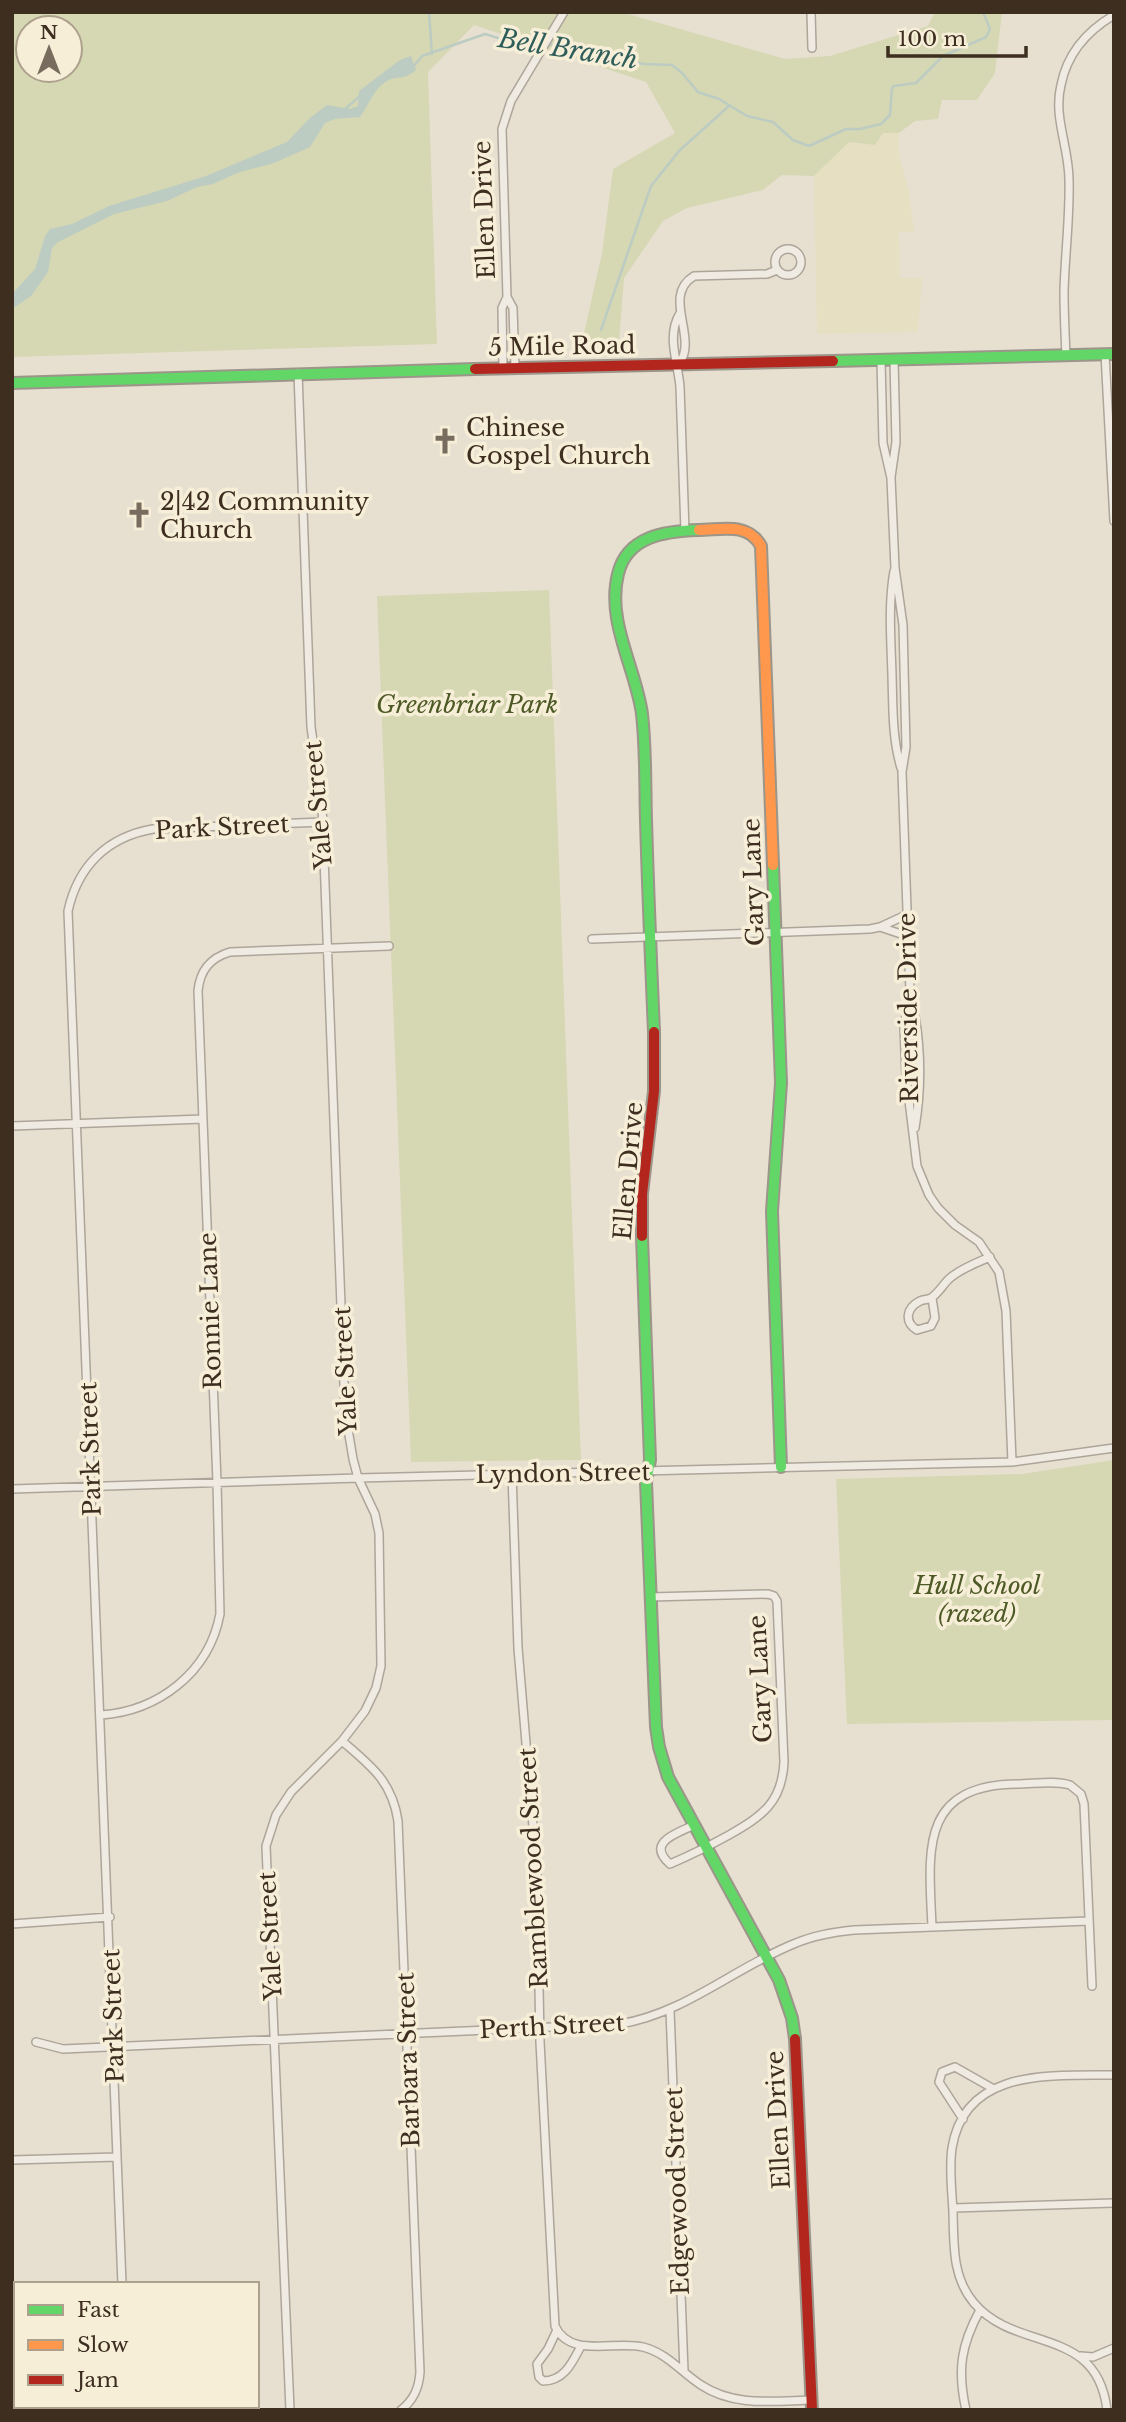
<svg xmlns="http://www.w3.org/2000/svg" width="1126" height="2422" viewBox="0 0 1126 2422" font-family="'Libre Baskerville',serif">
  <rect width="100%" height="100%" fill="#e7e0d1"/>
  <path fill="#e6dfc2" d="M883,133H899V155L909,191L914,232H899L900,278H922L918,332L817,334L814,176L849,142L874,145Z"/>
  <path fill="#d6d7b3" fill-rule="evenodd" d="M12,12H621L785,59L830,56L928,26L935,12H1002L995,73L977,100H942L938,119L915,121L899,133H883L875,145L849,142L814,176L782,175L763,190L687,208L663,221L624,278L619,341L582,342L602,253L613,169L675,133L646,82L474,25L428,72L437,344L12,357ZM28,28H70V70H28Z
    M549,590L581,1460L411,1462L377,596Z
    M1114,1460V1720L847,1724L836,1479L1022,1474Z"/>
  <path fill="#bcccc2" d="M411,56L416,70C402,81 401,75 389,80C373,88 370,104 360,117L335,119L325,123L310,147L274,163L237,173L213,184L197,187L167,201L114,214L58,242L52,248L48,272L31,296L12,309V294L35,269L45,236L50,229L72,224L109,206L206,176L287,142L310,118L327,105L350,109L358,106L359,91L400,60Z"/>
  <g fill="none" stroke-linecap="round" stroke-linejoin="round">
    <path stroke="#bcccc2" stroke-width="2.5" d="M429,12L432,54
      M414,66L422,56L485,34L498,38L533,40L593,56L644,64L672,65L682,73L698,92L719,99L747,116L773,122L793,140L809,146L846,129H860L881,124L890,115L892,88L894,86L916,83L943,56L986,37L990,29L983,12
      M344,110L360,96
      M601,330L651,186L680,150L729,106"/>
    <g stroke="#ada599" stroke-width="10">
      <path id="street" d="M811,12L812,48
        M775 262a13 13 0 1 1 26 0a13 13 0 1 1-26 0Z
        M507,297L502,129L511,101L564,12
        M680,313C666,336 678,362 680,387L685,531
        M1105,354L1114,521
        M1066,355C1065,334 1064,313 1064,291C1065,254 1070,217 1069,180C1069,147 1053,117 1061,85C1067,54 1087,31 1114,15
        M881,360L883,443L891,478L895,568L903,625L906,747L902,772L910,992L904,1027L906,1076L917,1166L929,1195L938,1208L955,1225L979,1242L999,1272L1006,1311L1012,1462
        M679,364C699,338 661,296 694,276L767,274L777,270
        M503,368L502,308L507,297L513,308L515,368
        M891,477L896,442L894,360
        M894,571C888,605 891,640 892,675C893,706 892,738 901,768
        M906,915L880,927L907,936
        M592,939L870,929L880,927
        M911,997C921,1039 922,1085 915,1128
        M12,1126L203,1119
        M932,1298L935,1318L931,1326L917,1330C904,1322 906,1308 920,1301C924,1299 928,1300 931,1298C938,1294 944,1283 950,1278C962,1268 976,1263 990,1257
        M512,1474L518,1648L537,1874L540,2042L555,2326C570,2359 615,2340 643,2347C667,2353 681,2372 701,2385C734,2407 774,2401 811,2400
        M12,1489L358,1478L1012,1462L1114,1448
        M650,1597L768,1594L774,1596L777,1601L784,1762C782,1803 762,1816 729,1835C709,1846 691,1855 670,1864C645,1842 678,1833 694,1825
        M101,1715C158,1711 209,1673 220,1614L217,1482L198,991C200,970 210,958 230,952L389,946
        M342,1741C371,1766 392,1781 398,1821L420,2372C419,2388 414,2400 401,2410
        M12,1924L110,1917
        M932,1927C929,1853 918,1785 1017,1784C1034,1784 1054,1780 1070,1785L1081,1794L1084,1804L1092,1986
        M670,2010L684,2371
        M36,2042L63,2049L620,2024C686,2013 735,1967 796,1943C815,1935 834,1932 854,1930L1089,1921
        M963,2119L939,2082L942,2072L955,2067L992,2088
        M12,2160L117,2157
        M953,2208L1114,2203
        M122,2284L68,911C78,866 107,837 153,829L323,822
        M557,2330L548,2349L537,2364L539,2377L543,2381C564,2381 572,2363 581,2346
        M1081,2356L1093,2357L1114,2348
        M130,2406L132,2410
        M290,2410L266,1846L276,1815L291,1792L342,1741L365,1711L376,1688L381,1666L379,1533L375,1514L358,1478L353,1459L345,1411L322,805L311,727L298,373
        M966,2410C957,2370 961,2345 980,2310
        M1107,2410C1097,2325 1016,2353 974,2303C952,2277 954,2245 953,2212C952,2191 949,2169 952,2148C965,2067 1052,2076 1114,2075"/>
    </g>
    <g stroke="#9c958a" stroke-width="14">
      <path id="fast" d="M833,361L1114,354
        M12,383L475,369
        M773,865L781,1083L772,1211L781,1467
        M654,1032C651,962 648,891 646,820C645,785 646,749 642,714C636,669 606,621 618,574C627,536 665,531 699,530
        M642,1236L650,1460L646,1482L656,1727L659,1747L668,1777L779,1980L792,2018L795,2039"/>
    </g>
    <g stroke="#9c958a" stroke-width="14">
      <path id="slow" d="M699,530C722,530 748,522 761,546L773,865"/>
    </g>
    <g stroke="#9c958a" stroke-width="14">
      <path id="jam" d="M475,369L833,361
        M642,1236V1194L654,1091V1032
        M795,2039L812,2410"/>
    </g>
    <use href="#street" stroke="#efebe3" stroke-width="7"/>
    <use href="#fast" stroke="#63d668" stroke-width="10"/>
    <use href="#slow" stroke="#ff974d" stroke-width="10"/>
    <use href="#jam" stroke="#b3261e" stroke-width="10"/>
  </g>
  <defs>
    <g id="church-bare" transform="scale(2.1)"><path d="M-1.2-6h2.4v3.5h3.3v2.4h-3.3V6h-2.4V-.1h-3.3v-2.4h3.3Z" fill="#786c5e" stroke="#f7eed8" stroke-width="2.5" paint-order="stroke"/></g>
  </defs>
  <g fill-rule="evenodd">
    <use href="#church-bare" x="445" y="441"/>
    <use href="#church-bare" x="139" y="515"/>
  </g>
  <g text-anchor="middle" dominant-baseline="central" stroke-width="7" stroke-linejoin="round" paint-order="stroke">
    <g font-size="24" fill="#3d2e20" stroke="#f7eed8">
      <text transform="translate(484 210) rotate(-92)">Ellen Drive</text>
      <text transform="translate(562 346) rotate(-1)">5 Mile Road</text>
      <text transform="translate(318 805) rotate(-95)">Yale Street</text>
      <text transform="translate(222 827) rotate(-3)">Park Street</text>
      <text transform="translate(753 882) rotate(-92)">Gary Lane</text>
      <text transform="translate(908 1008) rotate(-91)">Riverside Drive</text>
      <text transform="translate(628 1171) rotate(-85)">Ellen Drive</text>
      <text transform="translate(210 1311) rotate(-92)">Ronnie Lane</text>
      <text transform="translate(345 1371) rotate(-93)">Yale Street</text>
      <text transform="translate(90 1449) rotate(-92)">Park Street</text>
      <text transform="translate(563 1473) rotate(-1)">Lyndon Street</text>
      <text transform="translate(760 1679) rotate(-93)">Gary Lane</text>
      <text transform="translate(533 1868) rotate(-93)">Ramblewood Street</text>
      <text transform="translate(270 1936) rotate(-93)">Yale Street</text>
      <text transform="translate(113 2016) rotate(-92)">Park Street</text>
      <text transform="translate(552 2026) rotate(-3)">Perth Street</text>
      <text transform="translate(408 2060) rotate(-92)">Barbara Street</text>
      <text transform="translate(778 2120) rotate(-93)">Ellen Drive</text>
      <text transform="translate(677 2191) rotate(-92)">Edgewood Street</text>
    </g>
    <g font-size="24" fill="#3d2e20" stroke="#f7eed8" text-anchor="start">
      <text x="466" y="427">Chinese<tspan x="466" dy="28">Gospel Church</tspan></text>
      <text x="160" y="501">2|42 Community<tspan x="160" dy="28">Church</tspan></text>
    </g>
    <g font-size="24" font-style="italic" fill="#4d5a26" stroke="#f7eed8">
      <text x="467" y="704">Greenbriar Park</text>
      <text x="977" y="1585">Hull School<tspan x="977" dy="28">(razed)</tspan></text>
    </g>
    <g font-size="26" font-style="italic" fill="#2f5d5a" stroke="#f7eed8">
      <text transform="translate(568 49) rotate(9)">Bell Branch</text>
    </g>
  </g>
  <rect width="1126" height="2422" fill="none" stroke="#3d2e20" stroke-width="28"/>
  <rect x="14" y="2282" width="245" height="126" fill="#f7eed8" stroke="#ada18e" stroke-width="2"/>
  <rect x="28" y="2305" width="35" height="10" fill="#63d668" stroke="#ada18e" stroke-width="2"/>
  <text x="77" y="2317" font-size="21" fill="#3d2e20">Fast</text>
  <rect x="28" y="2340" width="35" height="10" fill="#ff974d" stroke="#ada18e" stroke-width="2"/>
  <text x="77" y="2352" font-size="21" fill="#3d2e20">Slow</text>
  <rect x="28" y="2375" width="35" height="10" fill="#b3261e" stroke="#ada18e" stroke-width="2"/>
  <text x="77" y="2387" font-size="21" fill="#3d2e20">Jam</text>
  <g transform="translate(49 49)"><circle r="33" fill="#f7eed8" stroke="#ada18e" stroke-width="2"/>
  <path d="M0-5L12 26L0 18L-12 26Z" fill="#786c5e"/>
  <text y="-10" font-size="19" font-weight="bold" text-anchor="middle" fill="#3d2e20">N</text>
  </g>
  <path d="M888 46v10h138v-10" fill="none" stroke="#3d2e20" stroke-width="3.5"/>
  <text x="898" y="46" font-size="21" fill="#3d2e20" stroke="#f7eed8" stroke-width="5" paint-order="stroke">100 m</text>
</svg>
